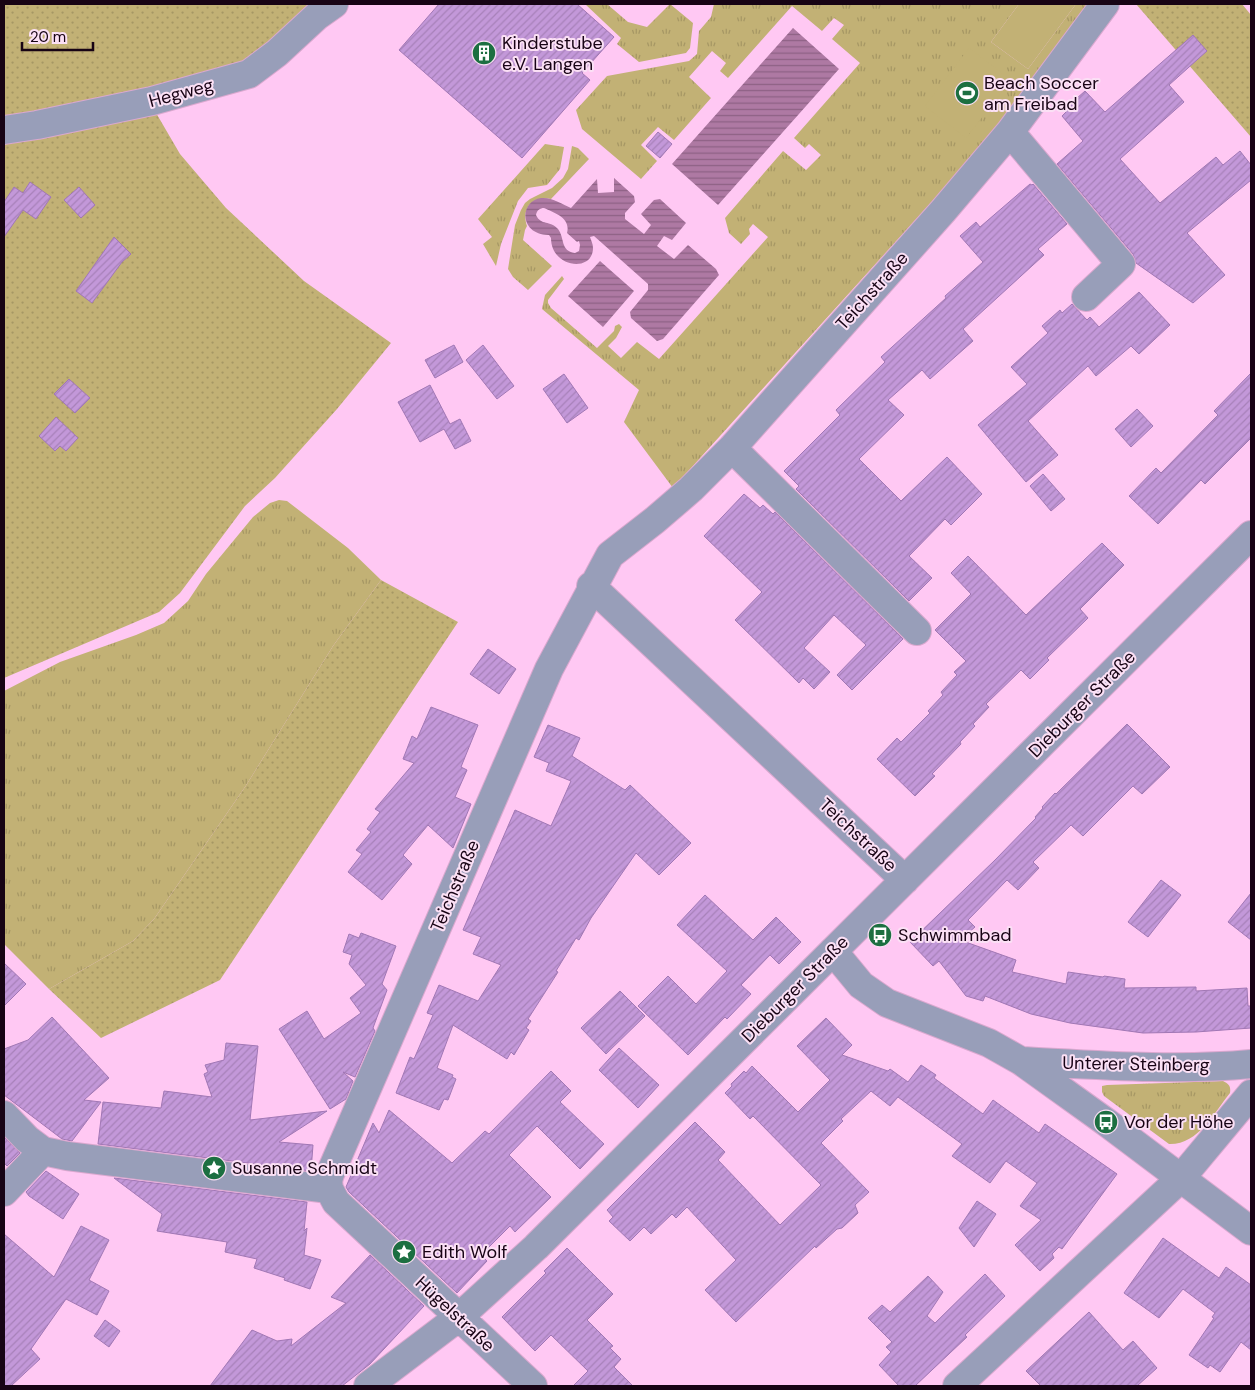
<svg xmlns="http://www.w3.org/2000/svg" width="1255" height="1390" viewBox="0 0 1255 1390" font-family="'DM Sans',sans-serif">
  <defs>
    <pattern id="grass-tufts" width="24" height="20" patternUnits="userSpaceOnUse" patternTransform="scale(1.25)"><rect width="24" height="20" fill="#c2b175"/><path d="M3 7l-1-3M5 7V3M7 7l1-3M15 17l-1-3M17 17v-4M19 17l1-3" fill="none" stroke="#a69764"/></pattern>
    <pattern id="garden-dots" width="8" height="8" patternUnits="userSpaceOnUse" patternTransform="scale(1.25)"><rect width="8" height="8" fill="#c2b175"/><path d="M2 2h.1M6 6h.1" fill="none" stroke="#a69764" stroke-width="1.8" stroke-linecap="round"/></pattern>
    <pattern id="water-rules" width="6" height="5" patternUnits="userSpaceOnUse" patternTransform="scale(1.25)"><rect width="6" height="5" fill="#ae79a3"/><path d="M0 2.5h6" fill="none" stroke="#8d6184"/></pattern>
    <pattern id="building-hatch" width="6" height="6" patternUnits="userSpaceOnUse" patternTransform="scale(1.25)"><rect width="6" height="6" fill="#c398d9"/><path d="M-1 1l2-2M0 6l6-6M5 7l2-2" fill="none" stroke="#a781b9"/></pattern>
  </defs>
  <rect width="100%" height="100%" fill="#ffc8f3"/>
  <path fill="url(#grass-tufts)" d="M585,4H607L628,22L647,27L670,4L693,23L690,48L686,53L639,62L617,44L621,38Z
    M714,4H1019L991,42L1028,69L1076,4H1091L1002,124L673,488L624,422L639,390L542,309L545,295L562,276L564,279L548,300V303L551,308L597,348L614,331L615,326L619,324L622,327L616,338L608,346L621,358L637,342L659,359L768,237L753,224L749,229L750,234L741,244L729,233L725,218L783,151L806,170L821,155L809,144L805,148L794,138L860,63L832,39L844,25L834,18L822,31L792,6L728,78L720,71L726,63L712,51L689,77L711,98L674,140L658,127L641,145L657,161L641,179L582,129L576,110L607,76L689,61L697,54L699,31L711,17Z
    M545,144L564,147L560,169L547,185L528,188L518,201L501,244L496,266L483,244L492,237L478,219Z
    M572,146L578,148L589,159L551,199C532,196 521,208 527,226L525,230L523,240L552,266L528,290L513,277L508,269L515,225L521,210L525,203L530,199L552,188L563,178L568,169Z
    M279,500L287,501L348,548L381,580L333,646L245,787L154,919L133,941L49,989L4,944V691L60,662L136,635L164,623L188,601L206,574L253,517L270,503Z
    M1223,1081C1229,1084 1231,1086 1230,1093C1214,1113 1198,1145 1169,1144L1104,1096L1102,1092V1086L1107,1085Z"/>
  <path fill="#c2b175" d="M1019,4H1076L1028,69L991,42Z
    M969,48L1011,80L966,138L925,106Z"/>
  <path fill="url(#garden-dots)" d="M4,4H321L254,62L163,90L4,119Z
    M1136,4H1242L1251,15V137Z
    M152,106L180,154L226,208L304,281L391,343L337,409L275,478L245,506L180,593L159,612L4,678V137Z
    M381,580L458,622L220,980L101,1038L49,989L133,941L154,919L245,787L333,646Z"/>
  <path fill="url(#water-rules)" fill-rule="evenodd" d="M793,28L839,69L718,205L672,164Z
    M614,178L634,196L635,202L625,213V219L644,234L651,225L641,214L654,200L660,199L686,223L672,240L664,236L657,246L674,259L688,245L716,269L719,275L663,339L657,341L631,318L630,312L648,290V284L594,236L590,237C591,240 593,244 593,248C593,273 551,268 551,238L549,235C519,235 519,201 541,198C552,197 562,204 571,208L597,179L598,193L614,192ZM544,208C555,213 571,218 567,233L577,242L579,241L580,245L579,251L575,253C560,251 565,238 558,229C550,220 541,226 536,215C537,210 540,208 544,208Z
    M600,261L634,291L603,327L568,296Z"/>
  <path fill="url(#building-hatch)" stroke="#a177b5" d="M439,4H577L614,37L582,73L590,80L522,158L399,50Z
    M1193,35L1207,51L1169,85L1184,102L1120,159L1160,203L1216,157L1223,165L1240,151L1251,165V180L1187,233L1225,275L1193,303L1136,263L1133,254L1057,164L1083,141L1062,116L1070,108L1068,106L1085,91L1105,112Z
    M658,132L672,144L660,158L646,146Z
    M30,182L51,197L36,219L23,210L4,237V202L14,187L23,193Z
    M1030,184L1032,185L1033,184L1067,224L1038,249L1044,255L963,329L973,341L930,379L922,370L888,400L904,415L859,459L901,501L947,457L982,494L951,525L945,519L909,556L932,578L909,601L796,489L799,486L784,471L840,415L836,410L885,362L881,357L946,298L945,296L983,262L960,236L976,222L980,227Z
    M79,187L95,205L81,218L64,200Z
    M114,237L131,254L122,262L92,303L76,291Z
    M1139,292L1170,325L1139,354L1131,346L1096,376L1088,366L1028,421L1058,455L1026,482L978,425L1027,384L1011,367L1048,333L1042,326L1060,310L1062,313L1072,304L1087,320L1090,317L1099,327Z
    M454,345L463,362L435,378L425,360Z
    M483,345L514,386L497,399L466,360Z
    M1251,373V438L1205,484L1201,480L1158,524L1129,496L1156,468L1161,473L1218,415L1214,411Z
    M564,374L588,408L567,423L543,389Z
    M69,379L90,398L75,413L54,394Z
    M430,385L450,424L460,419L471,441L455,449L444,429L420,442L398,402Z
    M1137,409L1153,426L1131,447L1115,429Z
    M56,417L78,438L66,451L60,446L55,451L39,436Z
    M1043,474L1065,499L1051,511L1030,486Z
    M744,494L760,508L763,505L773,514L775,512L903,639L852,690L837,675L866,645L834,615L804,648L830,672L814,689L803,678L799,683L735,620L762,592L704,536Z
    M1102,543L1124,565L1080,609L1088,618L1047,658L1049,660L1030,679L1021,670L986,704L989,707L973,724L975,726L960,742L961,744L932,774L935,776L915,796L877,759L897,738L901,742L930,713L928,711L943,695L941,692L957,675L954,672L966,661L935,630L971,594L951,573L968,556L1026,615Z
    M488,649L516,669L499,694L470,674Z
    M431,707L478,725L461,767L467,770L455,797L471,804L453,848L428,825L403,855L412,864L382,900L348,872L362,854L356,850L371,832L367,829L380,812L375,809L414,763L403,759L412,736L417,739Z
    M1127,724L1170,767L1142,794L1133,786L1083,836L1071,825L1033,862L1039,868L1018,890L1007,880L968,920L975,927L960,940L1016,960L1012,972L1066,984L1068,972L1103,977L1104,976L1125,979L1124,988L1196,987V991L1247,988L1248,1006H1251V1028L1196,1032L1143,1033L1070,1023L1031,1014L985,996L983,1001L966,996L939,961L933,966L910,942L995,860L1036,818L1035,817L1043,808L1042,807L1055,793L1056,794Z
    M548,725L580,738L572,756L625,790L630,785L691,843L659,875L636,853L591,918L579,940L576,938L556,971L558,972L528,1019L531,1021L526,1028L529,1030L514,1055L511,1052L507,1059L453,1025L437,1068L453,1075L452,1077L456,1079L448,1100L444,1099L439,1110L396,1093L410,1057L414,1059L433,1015L427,1013L439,985L478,1001L501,965L473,954L481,937L463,930L515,810L551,826L571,781L546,771L549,763L534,757Z
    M1161,880L1181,895L1148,937L1128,922Z
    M1251,893V940L1228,922Z
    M705,895L753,940L776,917L801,942L779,964L770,955L741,985L751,994L727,1019L725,1017L688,1055L638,1006L668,976L696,1004L727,971L677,925Z
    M361,933L396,946L382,984L387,990L373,1028L375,1031L355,1077L343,1072L353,1081L346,1099L330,1109L279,1029L307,1011L324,1039L361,1013L350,998L366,985L349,964L352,955L343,952L349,934L359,938Z
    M4,963L26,984L4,1006Z
    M620,991L645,1016L606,1054L581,1028Z
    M52,1017L109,1078L84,1100L101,1102L72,1141L62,1139L4,1095V1049L28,1040Z
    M826,1018L852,1045L842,1055L888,1071L890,1069L908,1082L921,1065L936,1075L934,1078L983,1114L993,1100L1039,1133L1045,1124L1117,1174L1062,1249L1059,1247L1052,1254L1054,1258L1040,1271L1015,1245L1041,1220L1020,1206L1037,1183L1006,1161L990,1183L952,1156L962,1144L898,1097L890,1106L871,1091L841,1119L843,1121L821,1143L869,1192L855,1205L858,1213L842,1228L837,1229L816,1248L815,1246L736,1322L705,1290L736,1260L687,1207L676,1218L672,1214L651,1234L644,1227L630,1241L609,1221L613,1217L607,1210L695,1122L725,1152L718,1160L780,1225L821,1185L753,1116L750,1119L725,1093L732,1086L731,1084L744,1071L746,1073L752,1066L798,1112L830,1080L797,1046Z
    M226,1043L258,1046L250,1120L327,1111L279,1142L313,1145L311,1171L98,1144L103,1102L161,1108L164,1091L212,1097L204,1074L208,1072L205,1065L224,1060Z
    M619,1048L659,1085L638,1108L599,1070Z
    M551,1071L571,1091L560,1102L604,1144L580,1169L537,1126L509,1155L551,1197L515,1232L510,1226L481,1255L487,1261L457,1293L349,1192L346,1187L373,1123L379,1133L389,1110L452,1163L485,1131L489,1134Z
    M4,1137L20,1153L7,1166L4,1163Z
    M46,1171L79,1194L63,1219L29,1196L26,1192Z
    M114,1178L307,1202L304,1231L307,1228L304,1255L321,1260L310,1289L284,1280L285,1278L254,1268L257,1259L225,1252L227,1242L157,1231L162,1214Z
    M977,1201L996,1214L974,1247L959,1228Z
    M81,1226L109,1240L89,1280L109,1291L97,1315L66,1299L31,1349L40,1359L11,1386H4V1234L54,1277Z
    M1163,1238L1219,1278L1226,1267L1251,1285V1350L1241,1342L1220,1372L1210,1365L1208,1368L1189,1355L1214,1318L1212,1317L1215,1313L1183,1289L1159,1318L1124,1293Z
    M567,1248L613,1294L587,1320L613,1346L610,1348L621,1359L614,1367L633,1386H573L588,1371L551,1335L535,1351L502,1317L546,1273L544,1271Z
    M370,1255L424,1306L370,1364L342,1386H210L252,1330L277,1341L292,1339L291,1346L346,1303L331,1297Z
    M985,1274L1005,1296L965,1335L967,1337L915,1386H899L879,1365L891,1352L886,1347L892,1342L868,1318L882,1305L890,1312L928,1276L943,1292L927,1316L935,1323Z
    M1089,1312L1123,1350L1133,1341L1157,1368L1137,1386H1041L1026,1371Z
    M105,1320L120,1331L109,1347L94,1336Z"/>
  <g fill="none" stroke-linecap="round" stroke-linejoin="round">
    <g stroke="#daa8cf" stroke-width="30">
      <path id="minor" d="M4,130L37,125L152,101L249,74L277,53L317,16L334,4
        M1010,132L1121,264L1086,297
        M732,448L917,631
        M591,586L905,880
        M833,951L861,985L887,1003L989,1043L1021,1061L1106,1122L1251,1231
        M1021,1061C1098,1065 1175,1071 1251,1064
        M4,1115L27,1139L43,1151L67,1156L329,1189L336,1202L533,1386
        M329,1189L328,1181L330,1174L549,669L610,555L655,520L691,489L732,448L943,211L1010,132L1105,4
        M4,1192L43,1151
        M368,1386L459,1317L536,1247L1251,535
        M957,1386L1181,1178L1251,1094"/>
    </g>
    <use href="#minor" stroke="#989eb9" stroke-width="28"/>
  </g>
  <defs>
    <g id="building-disc" transform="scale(1.25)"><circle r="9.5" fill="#1c6f41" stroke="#fbe0f5"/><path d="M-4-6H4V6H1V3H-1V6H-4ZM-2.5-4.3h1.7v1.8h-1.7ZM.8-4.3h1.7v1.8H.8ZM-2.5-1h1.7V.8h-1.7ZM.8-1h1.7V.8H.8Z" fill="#fff"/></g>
    <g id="stadium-disc" transform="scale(1.25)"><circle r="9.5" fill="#1c6f41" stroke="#fbe0f5"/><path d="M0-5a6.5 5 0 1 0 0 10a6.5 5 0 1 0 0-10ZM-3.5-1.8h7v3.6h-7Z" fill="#fff"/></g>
    <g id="bus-disc" transform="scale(1.25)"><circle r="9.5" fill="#1c6f41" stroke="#fbe0f5"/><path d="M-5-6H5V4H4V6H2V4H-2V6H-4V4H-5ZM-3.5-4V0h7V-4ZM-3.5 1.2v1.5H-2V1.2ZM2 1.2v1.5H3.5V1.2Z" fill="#fff"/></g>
    <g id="sight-disc" transform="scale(1.25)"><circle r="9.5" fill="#1c6f41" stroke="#fbe0f5"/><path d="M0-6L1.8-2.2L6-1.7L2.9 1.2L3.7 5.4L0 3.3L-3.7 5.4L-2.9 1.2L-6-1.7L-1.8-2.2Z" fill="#fff"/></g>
  </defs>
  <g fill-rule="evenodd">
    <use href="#building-disc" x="484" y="53"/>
    <use href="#stadium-disc" x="967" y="93"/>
    <use href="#bus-disc" x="880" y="935"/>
    <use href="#bus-disc" x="1106" y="1122"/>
    <use href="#sight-disc" x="214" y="1168"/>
    <use href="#sight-disc" x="404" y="1252"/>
  </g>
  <g text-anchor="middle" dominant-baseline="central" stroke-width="4" stroke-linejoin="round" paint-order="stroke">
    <g font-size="18" fill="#170314" stroke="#fbe0f5" text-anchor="start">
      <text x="502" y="43">Kinderstube<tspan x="502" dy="21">e.V. Langen</tspan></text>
      <text x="984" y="83">Beach Soccer<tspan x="984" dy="21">am Freibad</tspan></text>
      <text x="898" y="935">Schwimmbad</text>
      <text x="1124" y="1122">Vor der Höhe</text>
      <text x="232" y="1168">Susanne Schmidt</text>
      <text x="422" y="1252">Edith Wolf</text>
    </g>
    <g font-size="18" fill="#170314" stroke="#fbe0f5">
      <text transform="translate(181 93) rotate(-15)">Hegweg</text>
      <text transform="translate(872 291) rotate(-48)">Teichstraße</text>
      <text transform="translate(1082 704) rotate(-45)">Dieburger Straße</text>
      <text transform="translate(858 835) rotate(43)">Teichstraße</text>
      <text transform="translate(455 886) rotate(-67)">Teichstraße</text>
      <text transform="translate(795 989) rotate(-45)">Dieburger Straße</text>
      <text transform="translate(1136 1064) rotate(1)">Unterer Steinberg</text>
      <text transform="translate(455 1314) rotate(43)">Hügelstraße</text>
    </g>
  </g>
  <rect width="1255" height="1390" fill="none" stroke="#170314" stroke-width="10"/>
  <path d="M22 42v8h71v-8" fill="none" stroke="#170314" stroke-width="2.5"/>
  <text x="30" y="42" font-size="15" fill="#170314" stroke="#fbe0f5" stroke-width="4" paint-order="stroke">20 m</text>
</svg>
